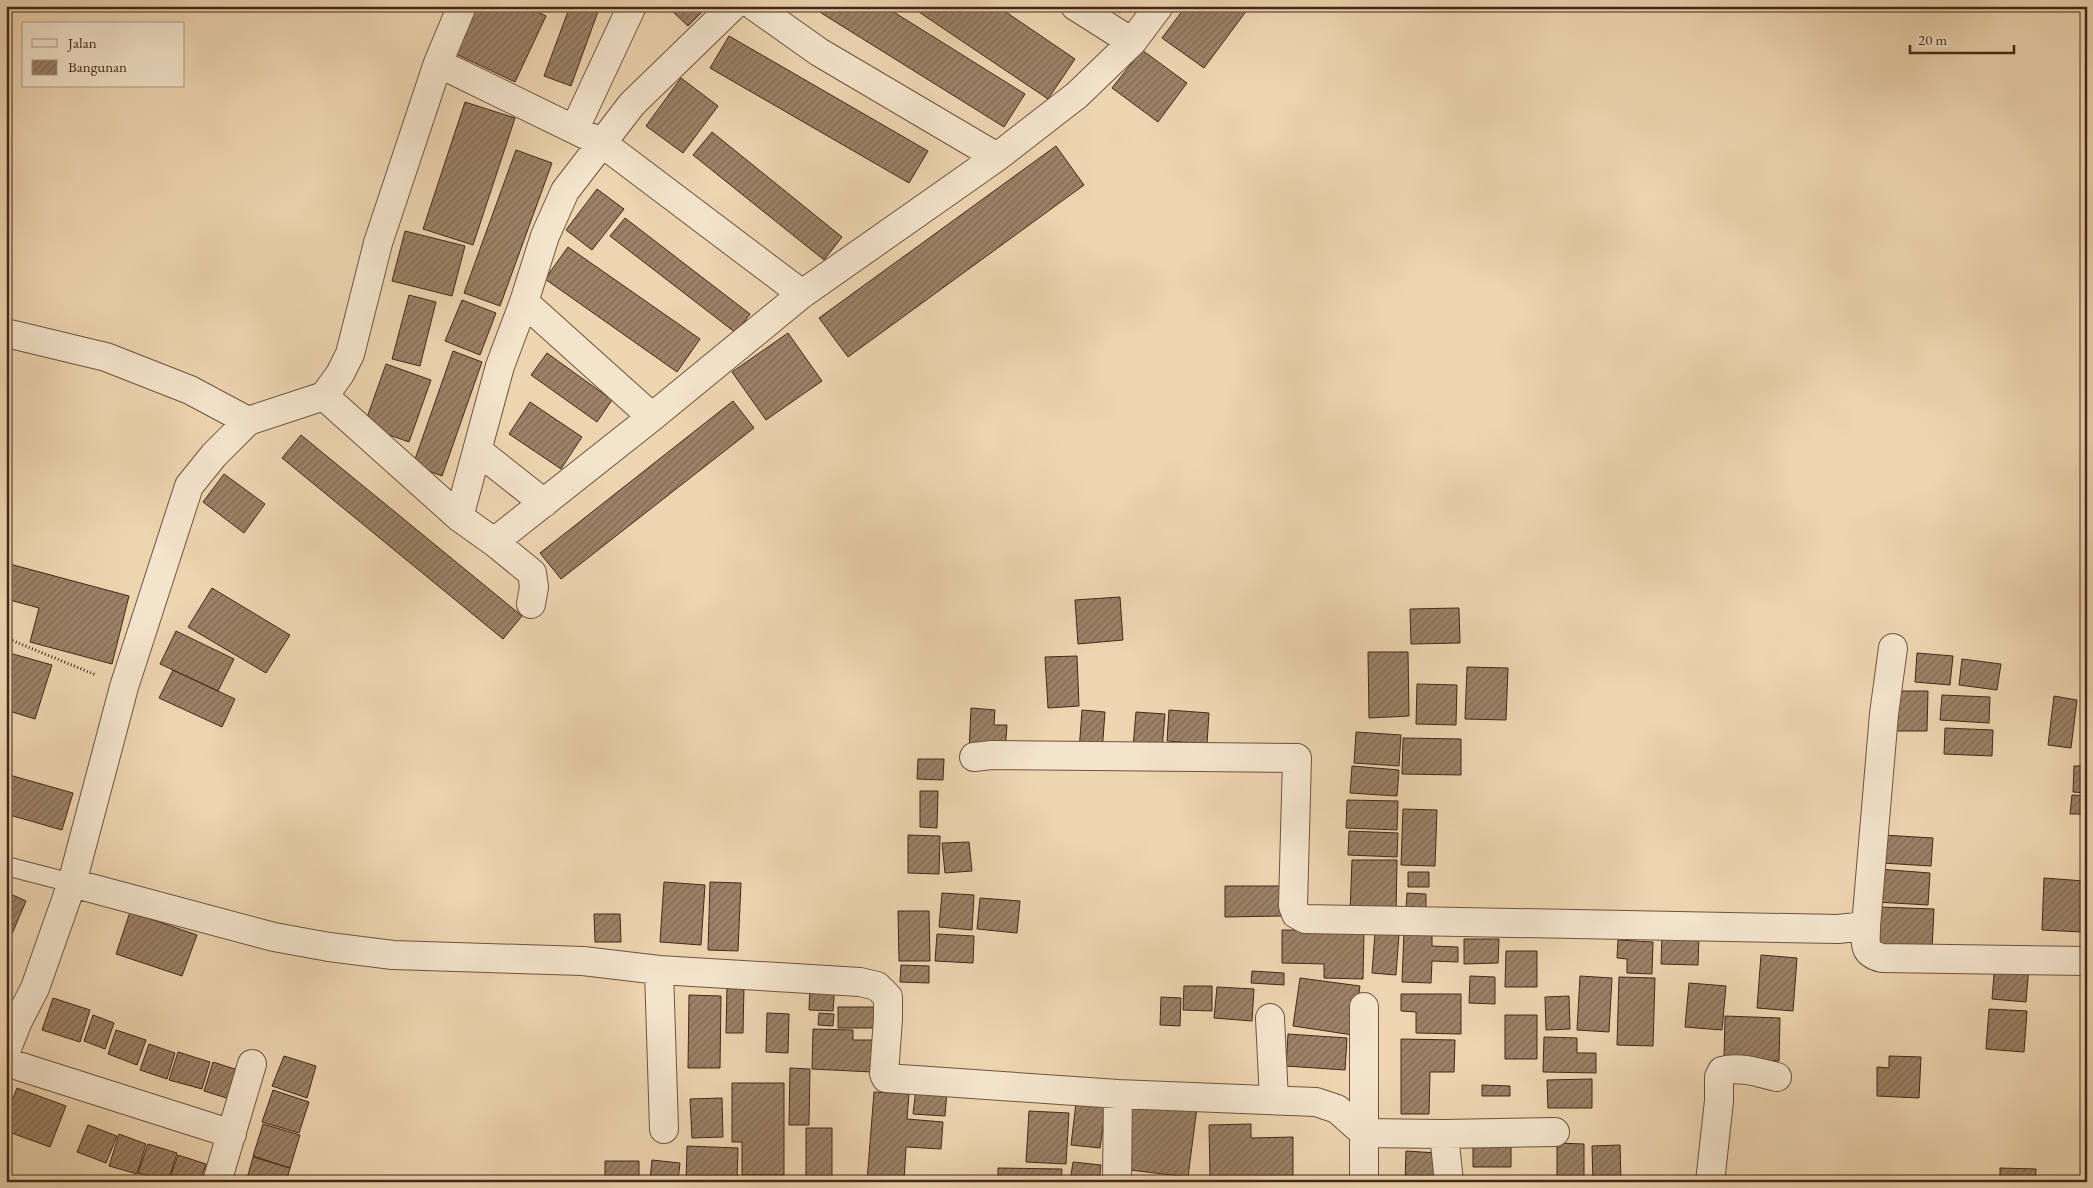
<svg xmlns="http://www.w3.org/2000/svg" width="2093" height="1188" viewBox="0 0 2093 1188" font-family="'EB Garamond',serif">
  <defs>
    <pattern id="building-hatch" width="6" height="6" patternUnits="userSpaceOnUse" patternTransform="scale(1.25)"><rect width="6" height="6" fill="#9c8267"/><path d="M-1 1l2-2M0 6l6-6M5 7l2-2" fill="none" stroke="#816a54"/></pattern>
  </defs>
  <rect width="100%" height="100%" fill="#edd5b0"/>
  <filter id="stains"><feTurbulence type="fractalNoise" baseFrequency=".004" numOctaves="4"/><feColorMatrix values="0 0 0 0 .2 0 0 0 0 .09 0 0 0 0 .02 0 0 0 .5 -.17"/></filter>
  <radialGradient id="worn" r=".72"><stop offset=".6" stop-color="#630" stop-opacity="0"/><stop offset="1" stop-color="#630" stop-opacity=".3"/></radialGradient>
  <path fill="url(#building-hatch)" stroke="#442818" d="M477,6H526L546,16L515,82L454,53Z
    M570,6H600L571,86L544,76Z
    M676,6H707V7L688,26L672,11Z
    M810,6H884L1025,94L1004,127Z
    M910,6H997L1075,59L1048,99Z
    M1109,6H1125L1120,13Z
    M1186,6H1250L1204,68L1162,38Z
    M729,36L928,151L909,183L710,68Z
    M1142,50L1187,83L1158,122L1112,88Z
    M681,78L718,106L683,153L646,126Z
    M465,102L515,118L473,245L423,229Z
    M712,132L842,237L824,260L693,155Z
    M1056,146L1084,185L848,357L819,318Z
    M516,150L552,163L500,306L464,293Z
    M597,189L624,209L592,250L566,230Z
    M625,218L750,314L736,333L610,236Z
    M405,231L465,246L452,296L392,281Z
    M568,247L700,339L677,372L545,279Z
    M409,295L436,302L420,366L392,359Z
    M462,300L496,313L480,355L445,341Z
    M788,333L822,381L766,420L732,372Z
    M453,351L482,362L442,476L413,465Z
    M547,353L612,400L597,422L531,375Z
    M386,364L431,380L409,442L364,426Z
    M733,401L754,428L561,579L540,553Z
    M530,402L582,437L561,469L509,434Z
    M301,435L522,616L503,639L282,458Z
    M224,474L265,504L244,533L203,502Z
    M6,563L129,596L112,664L30,642L39,608L6,599Z
    M212,588L290,635L266,673L188,627Z
    M1120,597L1123,640L1078,644L1075,600Z
    M1459,608L1460,643L1411,644L1410,609Z
    M176,631L234,659L218,691L160,664Z
    M6,652L52,665L35,719L6,710Z
    M1368,652H1408L1409,716L1369,718Z
    M1917,653L1953,656L1950,685L1915,682Z
    M1077,656L1079,706L1048,708L1045,657Z
    M1962,659L2001,664L1997,690L1959,685Z
    M1467,667L1508,668L1506,720L1465,719Z
    M173,670L235,699L222,727L159,698Z
    M1417,684L1457,685L1456,725L1416,724Z
    M1897,691H1928L1927,731H1896Z
    M1942,695L1990,697L1989,723L1940,720Z
    M2054,696L2077,700L2071,748L2048,745Z
    M971,708L995,710L994,725H1007L1005,752L969,751Z
    M1082,710L1105,712L1102,752L1079,751Z
    M1169,710L1209,713L1207,744L1167,741Z
    M1136,712L1165,714L1162,749L1133,747Z
    M1945,728L1993,730L1992,756L1944,754Z
    M1356,732L1401,735L1399,766L1354,763Z
    M1403,738L1461,739V775L1402,774Z
    M918,759H944L943,780L917,779Z
    M1352,766L1399,770L1397,796L1350,793Z
    M2074,766H2087V793L2073,792Z
    M6,774L73,793L62,830L6,814Z
    M920,791H938L937,828L920,827Z
    M2072,795L2087,796V814H2070Z
    M1347,800L1398,801L1397,830L1346,828Z
    M1403,809L1437,810L1435,866L1401,865Z
    M1349,831L1398,833L1397,857L1348,855Z
    M908,835L940,836L939,874L908,873Z
    M1883,835L1933,838L1931,866L1882,863Z
    M969,842L972,871L945,873L942,843Z
    M1352,860H1397L1396,914L1350,913Z
    M1878,869L1930,873L1928,905L1876,902Z
    M1408,872H1429V887H1408Z
    M2044,878L2084,881L2082,932L2042,930Z
    M664,882L705,885L701,945L660,942Z
    M710,882L741,883L738,951L708,950Z
    M1225,886H1282V916L1225,917Z
    M6,892L26,901L6,948Z
    M942,893L974,895L972,930L939,927Z
    M1407,893L1426,894V909L1406,908Z
    M980,898L1020,901L1017,933L977,929Z
    M1880,907L1934,909L1932,949L1877,947Z
    M898,911H929L930,961H899Z
    M130,912L197,935L182,976L116,954Z
    M594,914H620L621,942H595Z
    M1282,930L1364,931L1363,979L1324,978V964L1282,963Z
    M1375,932L1399,934L1396,975L1372,973Z
    M1404,932L1432,933V946L1458,947V962L1432,961L1431,983L1402,982Z
    M937,934L974,936L973,963L935,961Z
    M1662,935L1699,936L1698,965L1661,964Z
    M1464,939H1499L1498,963L1464,964Z
    M1618,940L1653,942L1652,974L1627,973V959L1617,958Z
    M1506,951H1537V987H1505Z
    M1761,955L1797,958L1793,1011L1757,1008Z
    M1995,963L2029,966L2026,1002L1992,999Z
    M901,965L929,966V983L900,982Z
    M1252,971L1284,973V985L1251,983Z
    M1470,976L1495,977V1004L1469,1003Z
    M1580,976L1612,978L1609,1032L1577,1030Z
    M1619,977L1655,978L1653,1046L1617,1045Z
    M1300,978L1360,986L1353,1035L1293,1026Z
    M810,982L835,984L833,1011L809,1010Z
    M1689,983L1726,986L1722,1030L1685,1027Z
    M727,986H744L743,1033H726Z
    M1184,986H1212V1011L1183,1010Z
    M1217,987L1254,989L1252,1021L1214,1018Z
    M1401,994H1461V1034L1416,1033V1012L1401,1011Z
    M689,995L721,996L720,1068H688Z
    M1569,996L1570,1029L1546,1030L1545,997Z
    M1161,997L1181,998L1180,1026L1160,1025Z
    M53,998L90,1010L80,1042L42,1030Z
    M838,1007H875V1028H838Z
    M1989,1009L2027,1011L2024,1052L1986,1049Z
    M767,1013L789,1014L788,1053L766,1052Z
    M819,1013L834,1014L833,1026L818,1025Z
    M93,1015L114,1023L105,1049L84,1041Z
    M1505,1015H1537V1059H1505Z
    M1725,1016L1780,1018L1779,1061L1724,1059Z
    M813,1029L853,1030V1040H873L872,1072L812,1069Z
    M116,1030L146,1040L137,1065L108,1054Z
    M1288,1034L1347,1038L1345,1070L1286,1066Z
    M1544,1037L1577,1038V1053H1596V1073L1543,1072Z
    M1401,1039L1455,1040L1454,1072H1430L1429,1114H1401Z
    M149,1044L175,1053L167,1079L140,1070Z
    M178,1052L210,1062L202,1089L169,1080Z
    M284,1056L316,1066L307,1098L272,1086Z
    M1889,1056L1921,1057L1919,1098L1877,1096V1067L1889,1068Z
    M213,1062L241,1071L233,1100L204,1091Z
    M790,1068L810,1069L809,1125H789Z
    M1592,1079V1108H1548L1547,1080Z
    M732,1083H784V1175H742V1142H732Z
    M1482,1085L1510,1086V1096H1482Z
    M17,1088L66,1106L50,1147L6,1131V1116Z
    M916,1088L947,1090L945,1116L913,1114Z
    M273,1090L309,1102L299,1133L262,1122Z
    M874,1092L909,1094L907,1119L943,1122L941,1149L906,1147L904,1182L867,1181Z
    M722,1098L723,1137L692,1138L690,1099Z
    M1133,1099L1197,1107L1188,1177L1130,1170L1132,1158L1126,1155Z
    M1076,1103L1106,1106L1100,1148L1071,1145Z
    M1029,1111L1069,1113L1066,1164L1026,1162Z
    M263,1124L300,1135L290,1168L253,1156Z
    M1251,1124V1138L1293,1137V1177H1210L1209,1125Z
    M88,1125L117,1136L106,1163L77,1152Z
    M806,1128H832V1180H806Z
    M119,1134L146,1144L137,1174L109,1166Z
    M1557,1143L1584,1144V1179L1557,1178Z
    M148,1144L177,1153L168,1182L138,1173Z
    M1511,1144V1167H1473V1145Z
    M1620,1145L1621,1182H1593L1592,1146Z
    M687,1146L738,1148L737,1182H686Z
    M1406,1151L1437,1153L1436,1182H1405Z
    M178,1155L206,1164L200,1182H182L170,1178Z
    M253,1157L290,1168L286,1182H246Z
    M652,1160L680,1163L678,1181L650,1179Z
    M605,1161H639V1182H605Z
    M1073,1162L1101,1165L1099,1182H1070Z
    M998,1168L1062,1169L1061,1182H998Z
    M2000,1168L2036,1169L2035,1182H2000Z"/>
  <g fill="none" stroke-linecap="round" stroke-linejoin="round">
    <g stroke="#6e533e" stroke-width="20">
      <path id="lane" d="M6,866L72,883"/>
    </g>
    <g stroke="#6e533e" stroke-width="30">
      <path id="street" d="M754,6L819,52L997,157
        M1075,6L1132,42
        M438,63L602,143L802,294
        M575,128L632,6
        M524,302L652,417
        M6,333L106,357L190,390L248,421
        M324,396L459,517L494,542L532,573L534,587L531,604
        M477,450L544,503
        M459,517L500,366L524,302L545,236L565,191L632,104L733,6
        M494,542L652,417L802,294L997,157L1077,95L1132,42L1159,6
        M1893,648L1884,714L1866,926C1866,944 1862,953 1882,958L2087,961
        M974,757L992,755L1297,758L1293,906L1296,914L1305,919L1838,929L1866,926
        M72,883L274,937L329,947L393,955L583,961L659,970L860,982L877,986L888,997V1019L884,1074L886,1078L1118,1094L1316,1102L1337,1109L1364,1133V1182
        M659,970L664,1129
        M1364,1007V1133L1444,1134L1555,1132
        M1270,1018L1274,1100
        M6,1051L18,1021L35,988L72,883L124,687L189,486L214,455L248,421L324,396L340,374L350,354L378,243L438,63L462,6
        M6,1062L232,1134
        M1444,1134L1449,1182
        M217,1182L252,1064
        M1117,1182L1118,1094
        M1710,1182L1719,1101V1077L1722,1071C1740,1066 1760,1073 1777,1077"/>
    </g>
    <path stroke="#442818" stroke-width="3" stroke-dasharray="1 2.5" stroke-linecap="butt" d="M6,638L96,675"/>
    <use href="#lane" stroke="#f3e4cc" stroke-width="18"/>
    <use href="#street" stroke="#f3e4cc" stroke-width="28"/>
  </g>
  <rect width="2093" height="1188" fill="none" stroke="#edd5b0" stroke-width="25"/>
  <rect x="8" y="8" width="2078" height="1173" fill="none" stroke="#442818" stroke-width="2.5"/>
  <rect x="12" y="12" width="2068" height="1163" fill="none" stroke="#442818"/>
  <rect x="22" y="22" width="162" height="65" fill="#f3e4cc" stroke="#ad9984"/>
  <rect x="32" y="39" width="25" height="8" fill="#f3e4cc" stroke="#ad9984"/>
  <text x="68" y="48" font-size="15" fill="#442818">Jalan</text>
  <rect x="32" y="60" width="25" height="15" fill="url(#building-hatch)" stroke="#ad9984"/>
  <text x="68" y="72" font-size="15" fill="#442818">Bangunan</text>
  <path d="M1910 45v8h104v-8" fill="none" stroke="#442818" stroke-width="2.5"/>
  <text x="1918" y="45" font-size="15" fill="#442818" stroke="#f3e4cc" stroke-width="4" paint-order="stroke">20 m</text>
  <rect width="100%" height="100%" filter="url(#stains)"/>
  <rect width="100%" height="100%" fill="url(#worn)"/>
</svg>
